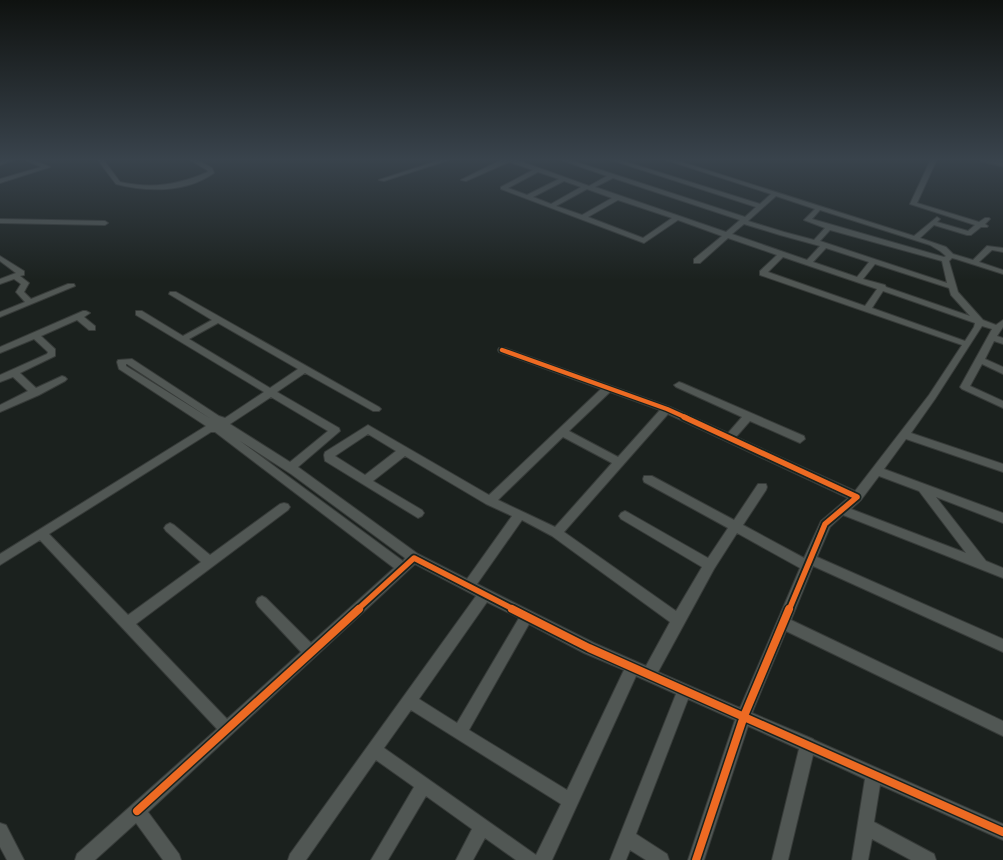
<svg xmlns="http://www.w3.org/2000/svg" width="1003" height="860" viewBox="0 0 1003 860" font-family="Ubuntu,sans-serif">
  <rect width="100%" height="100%" fill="#1b211e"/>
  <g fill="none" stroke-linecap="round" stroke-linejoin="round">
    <g stroke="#373b39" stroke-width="2">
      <path id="minor" d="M7,159H16L0,165V161Z
        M23,159H31L50,167L0,183V179L41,167Z
        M97,159H103L120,182C152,189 178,185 208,172L207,170L188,159H196L212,168L214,173C186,193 147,192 116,184Z
        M443,159H452L384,181L379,180Z
        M503,159H514L589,186L607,176L558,159H567L745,217L756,207L608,159H617L760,204L771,194L663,159H672L914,236L937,217L940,219L937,222L968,231L975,225L910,204L931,159H937L917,203L979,222L985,218H989L990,219L985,224L988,226L987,227H981L971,235H967L934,225L920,238L946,247L953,254L973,260L987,246L1003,248V252L992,250L979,262L1003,270V274L956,259L952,258L949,261L958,292L983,320L996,325L1003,320V327L997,336L1003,338V344L994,341L985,359L1003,367V374L982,364L970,386L1003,401V408L962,389L960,387L992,329L982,326L935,399L911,433L1003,464V472L906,439L884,469L1003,513V523L936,497L986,561L1003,568V578L843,515L830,527L817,557L1003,639V652L813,566L791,620L1003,721V736L786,631L752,713L813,739L814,740L1003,824V840L880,785L874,822L934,854L936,860H911L872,839L868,860H852L865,779L813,755L788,860H772L799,749L748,726L704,860H688L735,720L688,699L636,834L667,854L669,860H646L630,850L626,860H610L676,694L636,676L552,860H516L485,838L473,860H456L472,829L426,796L388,860H371L414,787L376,760L306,860H288L290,854L476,596L415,564L148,812L179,854L181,860H163L136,823L95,860H75L77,854L217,729L40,540L0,565V554L206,426L119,369L117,362L118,360L132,359L219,416L225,418L264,392L136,315V311H142L183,336L212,320L169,294L170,292H176L379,407L381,409L379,411H373L305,373L277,392L339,428L340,431L298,467L418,554L467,579L512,516L486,504L405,456L373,481L422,510L424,513L422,516L418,518L325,461L324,455L325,452L368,425L489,495L601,389L499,352L498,350L499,348H505L670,407L728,433L742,417L676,387L674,385L679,382L682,383L804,436L805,439L800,443L750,421L736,437L855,491L929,395L962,345L760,275V271L777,255L728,238L700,263H694V259L722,236L678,220L644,243L501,189V187L533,170L509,162L466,181L461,180ZM538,172L559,179L527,195L508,188ZM613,178L740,220L726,232L595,187ZM564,181L581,187L551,204L533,197ZM587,189L612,198L582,215L556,206ZM776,196L815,209L804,220L825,228L814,240L784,232L748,221ZM618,200L672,218L643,238L588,217ZM820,210L930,245L940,251L946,256L944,257L812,219ZM744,224L780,235L820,246L807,260L732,234ZM830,230L942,261L947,283L820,241ZM826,248L869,262L857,277L813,262ZM783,257L877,289L865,306L768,272ZM875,264L949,288L951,295L970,316L886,287L885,285L863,279ZM883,291L975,323L974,327L965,341L872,308ZM218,323L298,369L270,388L189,339ZM126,364H127L211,419L126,366ZM610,392L660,410L618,457L569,431ZM271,397L328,431L290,462L230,424ZM668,414L848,498L821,521L804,558L743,525L766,490L767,487L766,484H758L734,520L652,476H644L643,479L644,482L728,528L708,558L629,513L625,511L621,513L619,516L621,519L702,567L676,611L564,532ZM211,432H215L394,568L311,643L266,598L262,596L258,598L256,602L258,606L301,652L227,719L136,624L288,510L290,507L288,504L284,503L280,504L210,555L174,525L170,523L166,525L164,528L166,531L201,562L128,615L49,534ZM368,434L396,451L365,475L335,456ZM563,437L612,463L555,527L498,500ZM240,441L291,474L405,558L403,561ZM879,476L919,491L966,553L851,509L861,500ZM522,520L552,536L670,622L646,666L594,643L477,584ZM737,533L800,568L740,708L658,672L714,569ZM487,602L519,618L457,723L419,699ZM529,624L584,653L624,670L567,790L469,730ZM411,710L561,804L536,855L384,748Z
        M0,219L105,221L108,223L105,225L0,223Z
        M0,256L24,271V275L20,276L29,283L24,292L31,299L68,284H74L75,286L0,317V312L25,302L16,292L21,284L14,279L0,284V279L16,273L0,261Z
        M83,311H86L90,313L84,317L95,326V330H89L77,320L41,336L55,349V356L20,373L36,388L62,376L65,377L67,379L65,381L39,395L0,412V405L28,391L13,377L0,382V375L47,354L48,352L34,339L0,353V347Z
        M0,823L6,825L24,860H7L0,847Z"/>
    </g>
    <g stroke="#373b39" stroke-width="3">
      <path id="tertiary" d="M980,159L1003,162V166L981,161Z"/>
    </g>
    <g stroke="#373b39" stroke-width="3">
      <path id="trunk" d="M990,159H1003V164L992,161Z"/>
    </g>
    <use href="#minor" fill="#515754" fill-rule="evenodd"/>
    <use href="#tertiary" fill="#515754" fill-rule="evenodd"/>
    <use href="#trunk" fill="#56605c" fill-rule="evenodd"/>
    <g stroke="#19231f" stroke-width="7">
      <path id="cycleway-far2" d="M502,350L667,409L687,418"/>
    </g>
    <g stroke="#19231f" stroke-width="9">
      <path id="cycleway-far1" d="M684,417L857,497L825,524L789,610
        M357,610L414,558L515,610"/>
    </g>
    <g stroke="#19231f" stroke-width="11">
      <path id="cycleway" d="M512,609L589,648L1003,832
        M137,811L359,609
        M696,860L744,716L789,609"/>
    </g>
    <use href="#cycleway-far2" stroke="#ed6a23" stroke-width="4.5"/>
    <use href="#cycleway-far1" stroke="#ed6a23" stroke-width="5.5"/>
    <use href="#cycleway" stroke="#ed6a23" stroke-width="8"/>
  </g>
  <linearGradient id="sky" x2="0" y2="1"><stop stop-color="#0f1210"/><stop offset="0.57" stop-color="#39434c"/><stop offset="1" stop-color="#39434c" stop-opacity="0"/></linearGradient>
  <rect width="1003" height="280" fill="url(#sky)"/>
</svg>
